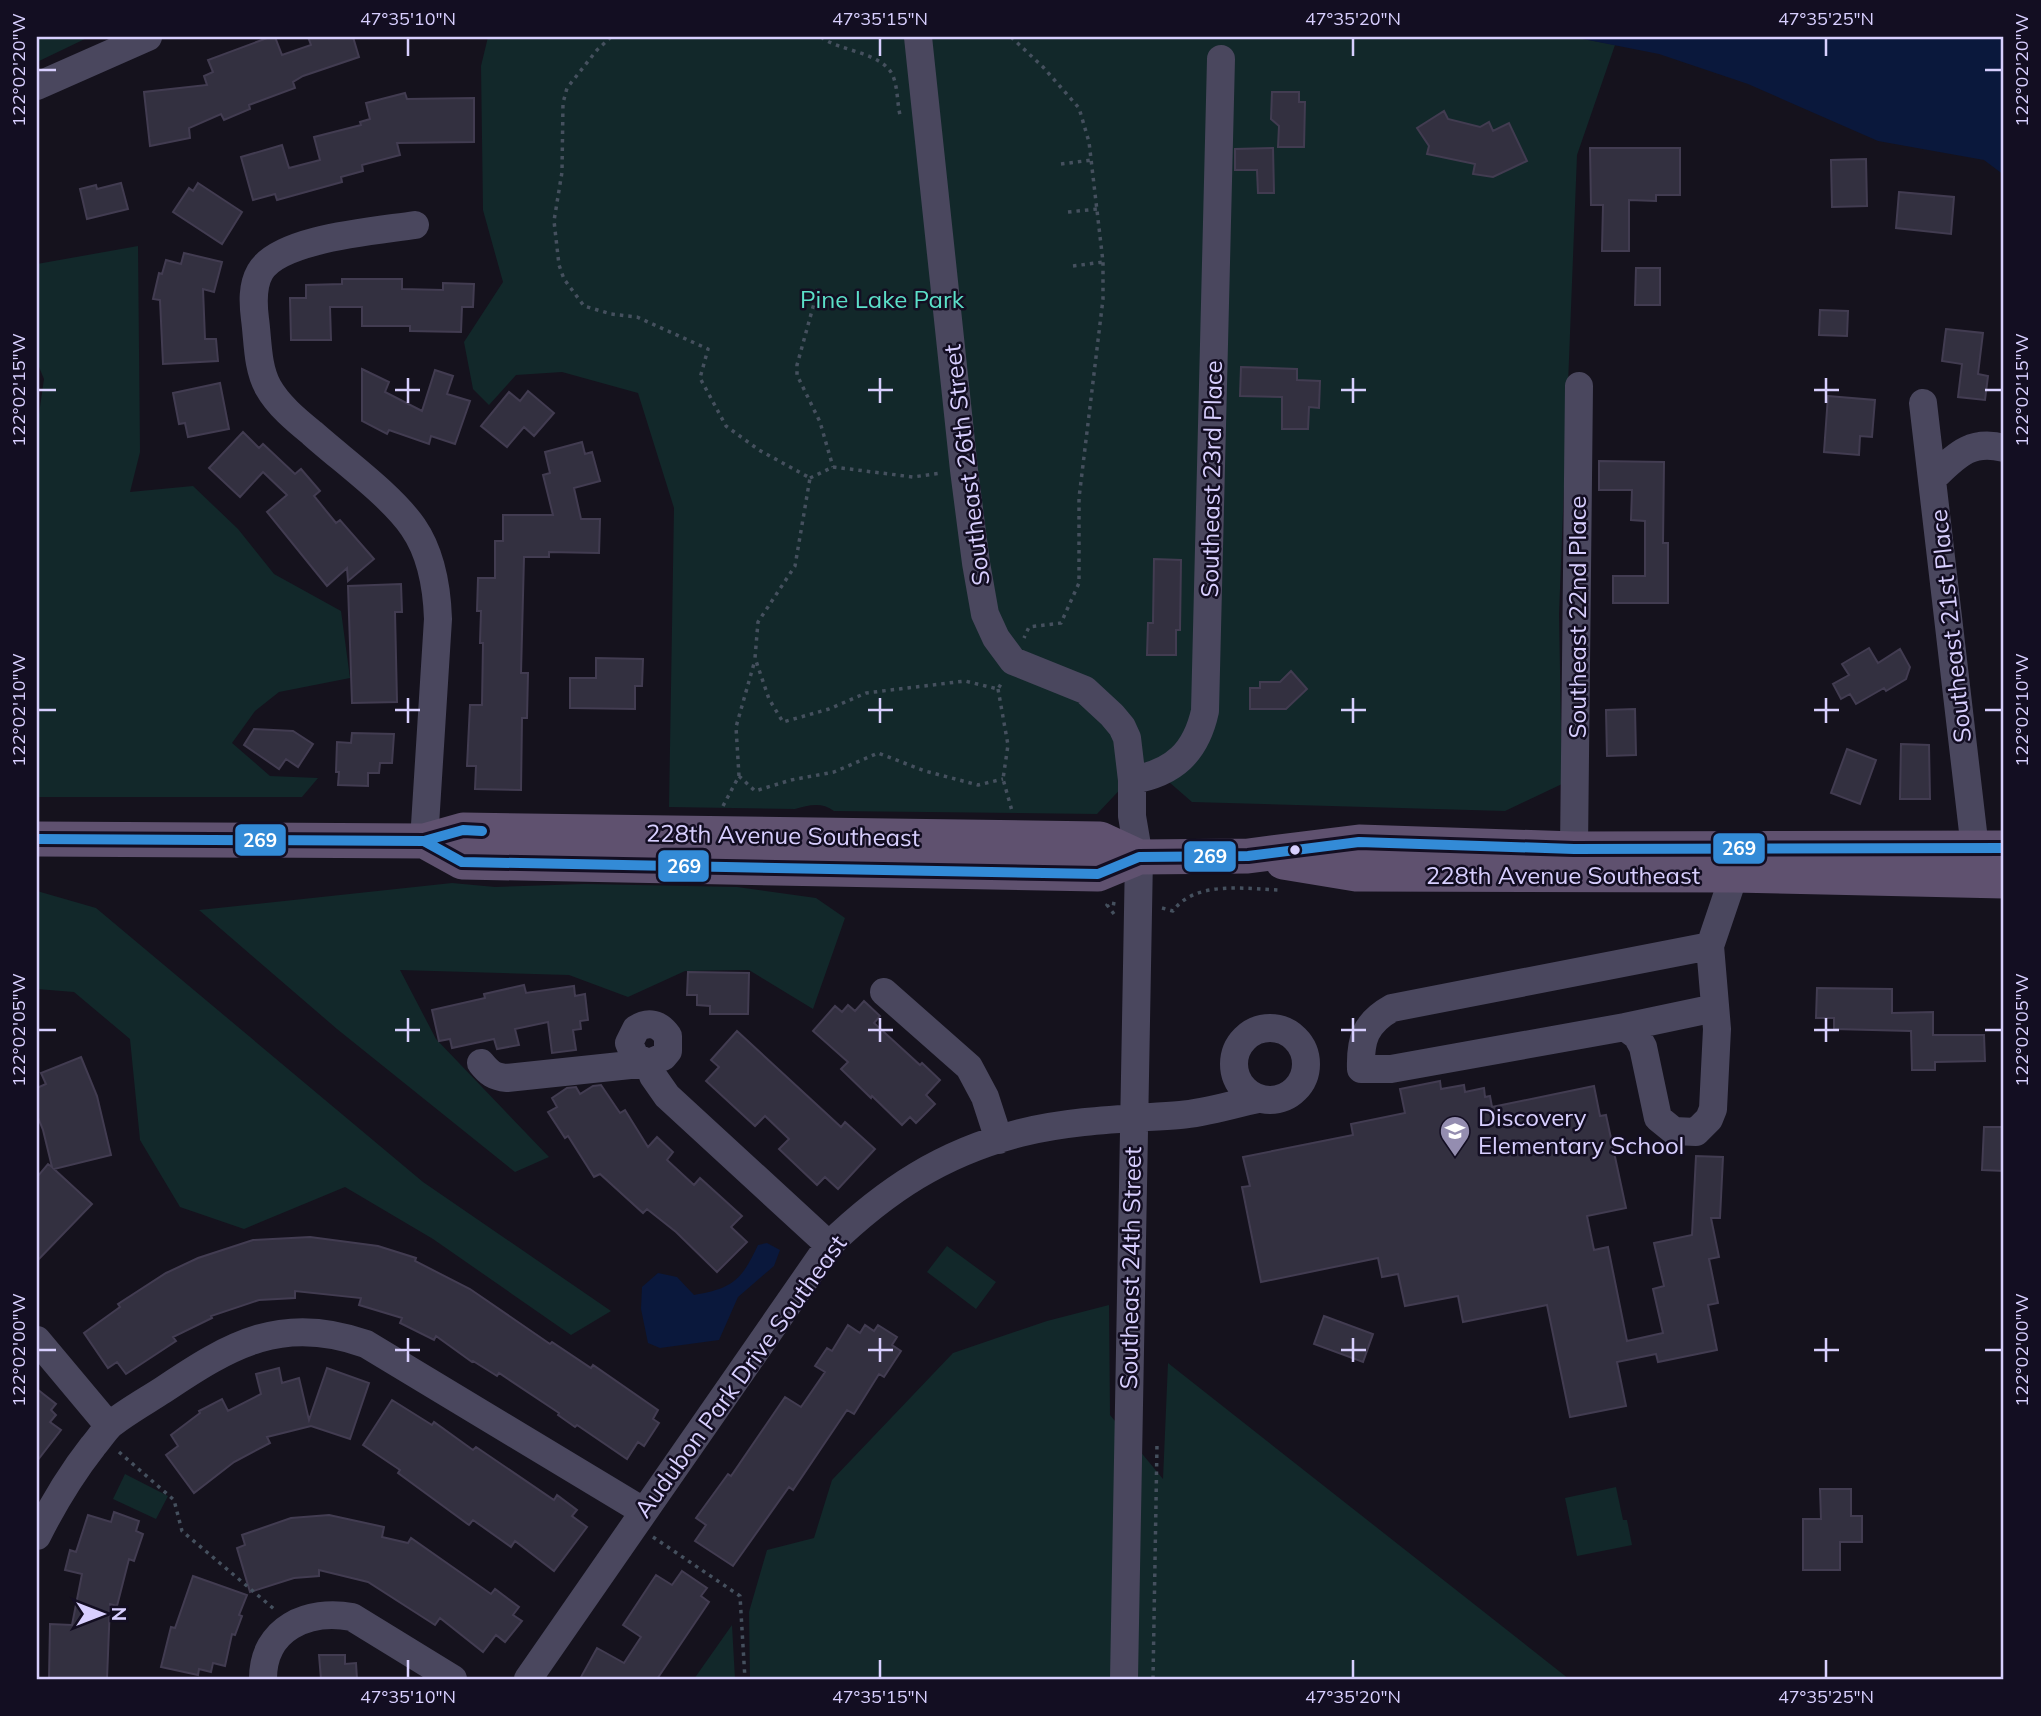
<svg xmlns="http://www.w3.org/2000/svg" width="2041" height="1716" viewBox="0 0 2041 1716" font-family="Mulish,sans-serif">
  <rect width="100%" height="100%" fill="#15121d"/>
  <path fill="#12282a" d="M37,37H89L37,62Z
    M488,37H1573L1615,45L1577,155L1559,614L1562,784L1505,811L1192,802L1146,762L1097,814L834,811C822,802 809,805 795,809L669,807L674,508L638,393L562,372L516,375L489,405L473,389L464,342L503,282L483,210L481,66Z
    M138,246L140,452L130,492L193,486L238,529L274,574L341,611L350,678L279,692L255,711L232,743L270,776L318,778L302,797H38L37,428L44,379L37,362V264Z
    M452,883L495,887L585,884L737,887L816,898L845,918L813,1009L749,970L685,971L628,997L569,975L400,970L436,1039L549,1157L515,1172L337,1029L199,910Z
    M37,891L96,908L423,1182L611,1311L571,1335L433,1239L345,1187L244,1229L180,1207L140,1140L130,1039L74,992L37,989Z
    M947,1246L996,1282L976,1309L927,1272Z
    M1109,1305L1110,1415L1163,1479L1168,1363L1569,1679H750L749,1612L767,1550L814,1538L832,1480L953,1353L1047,1321Z
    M125,1474L168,1496L156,1519L113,1499Z
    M1616,1487L1623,1520H1627L1632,1545L1577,1556L1565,1498Z
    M732,1625L735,1679H694Z"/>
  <path fill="#0a183c" d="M1573,37H2004V175L1984,160L1878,141L1748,84L1659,54Z
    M767,1243L780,1250L774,1266L738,1297L719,1340L660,1348L648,1343L641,1309L642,1287L658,1273L677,1277L694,1295C733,1288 741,1281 758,1245Z"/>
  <path fill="#333040" stroke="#423c51" stroke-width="2" d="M270,37H275L282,55L311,45L308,37H353L359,57L303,76L293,82L295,88L249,105L250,109L224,120L221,114L189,128L190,138L150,146L144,92L207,85L204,76L213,72L208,60Z
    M1272,92H1299V102H1305L1304,147H1278L1279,126L1271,119Z
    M405,93L407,99L474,98V142L397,143L400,155L362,165L363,171L341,177L342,182L277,200L275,194L253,200L241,157L282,145L289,168L320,160L314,137L361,125L360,122L370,119L366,103Z
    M1444,111L1448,119L1480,127L1489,122L1493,131L1509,123L1527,161L1493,177L1473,174L1475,164L1427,154L1429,146L1417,128Z
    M1273,148L1274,193H1258L1257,170H1235V149Z
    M1590,148H1680V195H1656V201L1629,200V251H1602L1603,205H1591Z
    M1866,159L1867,206L1832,207L1831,160Z
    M121,183L128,209L87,219L80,189L96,185L97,189Z
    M198,183L242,212L222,244L173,212L189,188L193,191Z
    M1899,192L1954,197L1951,234L1896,228Z
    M184,253L222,262L214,292L203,289L205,339H216L218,361L163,364L160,300L153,299L159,273L162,274L166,260L181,264Z
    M1636,268H1660V305H1635Z
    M342,279H402V289L443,290V283L474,284L473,307H462L461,332L410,331V326H362V307H330L331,340H291L290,298H306V285L342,284Z
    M1820,310L1848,311L1847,336L1819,335Z
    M1946,329L1983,333L1978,374L1988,376L1985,400L1958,397L1962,364L1942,361Z
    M1241,367L1297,369V380L1320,381L1319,408L1309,407L1308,429H1282V397L1240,396Z
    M362,369L389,382L385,392L422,411L435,370L453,376L447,394L470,401L455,444L431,436L429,444L389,430L387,434L362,421Z
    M220,383L229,429L188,437L185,423L179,424L173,393Z
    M528,391L554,413L534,436L524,427L507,447L481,426L509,392L520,401Z
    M1828,396L1875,400L1872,437L1860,436L1859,455L1824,452Z
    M243,432L259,448L263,444L295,474L301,469L320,491L314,496L336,523L340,520L374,559L348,581L347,568L327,586L267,512L287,495L263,472L240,497L209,468Z
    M582,442L585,454L592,452L600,481L574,488L581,519H600L599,553L549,552V557H524L521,673H528L527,718H522L521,790L475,789L476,766H467L470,705H482L483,643H480L481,611H477L478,578H495V541H503V515H553L543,475L550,473L545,452Z
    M1599,461L1664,462L1663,543H1668V603H1613V576H1645V521L1631,520L1632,490H1599Z
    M1154,559L1181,560L1180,630H1176V655H1147L1148,623H1153Z
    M401,584L402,612H395L397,702L352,703L348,586Z
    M1869,648L1878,663L1900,649L1910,667L1906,679L1886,691L1884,688L1856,704L1850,694L1841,699L1833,684L1849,675L1842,664Z
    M596,658L643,659L642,686H635V709L570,708V678H596Z
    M1291,671L1307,689L1286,709H1250V688H1260V682H1280Z
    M1635,709L1636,755L1607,756L1606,710Z
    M254,729L293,731L313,744L298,767L286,759L279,769L244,745Z
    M352,733L394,734L392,763H380L379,773H368V786L338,785L339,772H336L337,742L351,743Z
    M1901,744L1929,745L1930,799H1900Z
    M1847,749L1876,760L1860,804L1831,793Z
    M688,972L749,973L748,1014H710V1006L697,1005V995H687Z
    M524,985L526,993L574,986L575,996L585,994L588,1020L580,1021L581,1029L573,1030L576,1050L552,1053L548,1022L515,1029L519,1045L497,1049L494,1039L452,1048L450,1039L439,1041L432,1010L485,998L484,994Z
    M1817,988L1892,989V1013L1933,1012V1035H1984L1985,1061L1935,1062V1070H1912L1911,1031L1834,1029V1018H1816Z
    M864,1001L880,1016L874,1023L920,1065L922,1063L940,1080L926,1095L935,1104L916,1123L910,1117L902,1125L872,1096L871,1098L841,1069L848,1062L813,1031L835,1006L842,1012L848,1005L855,1011Z
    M737,1031L841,1127L845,1122L875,1149L838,1189L825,1177L817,1185L779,1149L789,1139L765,1116L755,1126L706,1081L719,1067L711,1060Z
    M81,1057L97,1096L111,1155L54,1169L92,1204L37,1261V1177L48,1164L52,1167L43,1130L37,1115V1088L46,1084L41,1073Z
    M1440,1081L1441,1089L1464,1085L1465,1092L1484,1088L1485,1097L1490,1096L1492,1107L1594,1086L1600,1116L1606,1115L1626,1208L1587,1216L1594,1250L1608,1247L1627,1341L1663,1333L1653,1289L1664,1286L1654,1243L1692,1235L1696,1156L1723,1157L1720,1218H1711L1719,1257L1709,1259L1718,1303L1708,1305L1717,1350L1658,1362L1656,1354L1617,1362L1626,1406L1570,1417L1547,1305L1463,1322L1458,1296L1405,1306L1398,1274L1382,1277L1378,1258L1261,1282L1242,1187L1250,1186L1243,1157L1353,1135L1351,1124L1405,1113L1400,1089Z
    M601,1085L620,1113L625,1110L648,1147L657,1137L673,1152L667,1160L694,1185L700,1178L742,1216L731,1227L747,1242L717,1272L676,1232L647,1209L643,1213L600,1174L594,1177L568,1136L565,1138L548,1112L557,1107L552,1098L567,1088L576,1087L580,1094L593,1086Z
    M1984,1127H2004V1171L1982,1170Z
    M310,1237L378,1246L416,1258L415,1261L470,1289L550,1344L552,1342L591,1368L593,1365L658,1410L653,1419L659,1423L644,1446L638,1442L627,1459L577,1425L575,1427L558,1415L559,1413L499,1373L497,1376L473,1361L472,1362L436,1336L434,1340L400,1323L402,1318L359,1305L361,1298L295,1291V1298L259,1300L211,1316L212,1318L173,1337L176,1341L126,1374L117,1362L108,1368L84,1333L120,1307L118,1304L166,1273L198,1258L253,1240Z
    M1324,1316L1373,1334L1363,1362L1314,1344Z
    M848,1325L860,1333L865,1325L874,1331L878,1325L897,1337L892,1345L901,1351L884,1377L879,1374L854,1414L847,1410L793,1490L789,1487L733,1566L695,1541L706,1525L696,1518L728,1474L731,1476L785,1397L801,1407L825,1372L815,1366L827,1348L832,1351Z
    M279,1368L282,1383L299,1378L309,1420L327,1368L369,1383L350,1439L311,1426L267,1437L270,1443L234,1462L194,1493L166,1455L178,1446L171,1435L200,1413L199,1411L222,1399L228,1411L261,1394L256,1374Z
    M37,1389L56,1404L51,1410L56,1415L50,1422L61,1430L37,1461Z
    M392,1400L432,1425L434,1422L473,1450L476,1447L554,1500L557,1495L577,1510L572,1516L587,1527L554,1571L515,1541L511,1547L473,1520L469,1525L398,1473L400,1470L363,1445Z
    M1820,1489H1851V1516H1862V1542H1840V1570H1803V1519H1821Z
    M114,1512L139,1521L136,1531L143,1534L134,1561L129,1559L117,1606L110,1604L107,1679H49L50,1624L72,1625L82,1574L65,1570L70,1550L76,1552L88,1515L111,1522Z
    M329,1515L384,1527L382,1537L408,1543L411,1538L491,1594L495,1589L519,1607L513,1615L522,1621L505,1642L496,1635L483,1652L440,1618L435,1625L368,1582L319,1570V1576L294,1578L250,1592L237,1548L245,1545L242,1535L291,1518Z
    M682,1571L707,1588L701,1596L709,1602L657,1679H580L597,1648L624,1663L641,1637L623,1625L656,1575L672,1585Z
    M193,1576L247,1595L239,1615L242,1616L235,1635L232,1634L225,1666L213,1663L211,1672L199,1669L198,1675L161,1667L171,1627L175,1628Z
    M319,1655H345V1664L356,1663L357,1679H321Z"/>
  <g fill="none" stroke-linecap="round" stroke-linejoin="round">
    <path stroke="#45505e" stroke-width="3.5" stroke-dasharray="3.5 5" stroke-linecap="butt" d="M611,37L597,50L567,88L563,103L562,172L554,221L559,265L564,279L584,306L611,314L637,317L708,349L700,378L726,426L759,450L810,478L795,566L758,622L755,658L769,699L783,722L829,709L866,693L965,681L998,689L1002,682
      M821,37C838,51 883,52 893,76C898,89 897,102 900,115
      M1011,37L1043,67L1079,108L1089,142L1103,262V299L1079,498V583L1061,623L1029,627L1024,638
      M1061,164L1092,160
      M1068,212L1097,209
      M1073,266L1103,262
      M818,289L797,365V375L820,422L833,467
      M810,478L833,467L913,477L941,473
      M998,689L1008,745L1003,779L1012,811
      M739,776L755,791L791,780L834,772L878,753L925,771L978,785L1003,779
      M723,806L739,776L736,727L755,660
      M1162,908L1173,911C1195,880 1246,889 1279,890
      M1114,914L1107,905L1110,903L1116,904
      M119,1452L174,1500L182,1531L274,1609
      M653,1537L740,1596L745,1679
      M1153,1679L1157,1444"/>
    <path stroke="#4a475e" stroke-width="28" d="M918,37L964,470L976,563L985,614L996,638L1013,661L1085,690L1112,715L1122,727L1127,738L1132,780
      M37,86L148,37
      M415,225C377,231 279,238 260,272C252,286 253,303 255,319C258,341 257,367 268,387C278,405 296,420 312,433C342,460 391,495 413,527C431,553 437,589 438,619L424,841
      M1923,403L1975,849
      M1933,478C1956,456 1970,439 2004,448
      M1574,849L1579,386
      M1710,946L1392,1008C1365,1023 1360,1040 1361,1069H1391L1625,1027L1637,1036L1643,1047L1658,1118L1674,1131L1696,1132L1709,1119L1713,1109L1717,1029L1710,946L1734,875
      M884,992L969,1067L985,1097L999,1140
      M1625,1027L1715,1008
      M1234 1064a36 36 0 1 1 72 0a36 36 0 1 1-72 0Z
      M481,1063C489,1073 494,1077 507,1078L649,1063L663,1057L668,1051V1036C659,1023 648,1021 636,1029L629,1043L635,1057L649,1063
      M649,1063L653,1076L667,1096L829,1245
      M37,1340L109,1426
      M37,1536C53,1504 71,1474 93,1446C99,1439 104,1431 110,1425C126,1412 146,1401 163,1390C231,1344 283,1314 366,1344L643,1511
      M263,1679C263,1628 308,1609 352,1617L453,1679
      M528,1679L829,1245C886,1190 942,1153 1020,1133C1072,1120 1126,1119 1180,1115C1206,1113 1233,1104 1258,1099
      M1124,1679L1139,857L1132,816V780C1174,773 1196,752 1205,711L1221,59"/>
    <path stroke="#5f516f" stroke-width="35" d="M37,839L424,841L463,830L1100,839L1139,857
      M424,841L462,862L1098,874L1139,857L1248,856L1359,842L1574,849L2004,848
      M1283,862L1356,874L1734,875L2004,881"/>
    <g stroke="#130e22" stroke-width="16">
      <path id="bus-1" d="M37,839L424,841L463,830L482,831
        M424,841L462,862L1098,874L1139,857L1248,856L1359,842L1574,849L2004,848"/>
    </g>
    <use href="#bus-1" stroke="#338bd7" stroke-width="10"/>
  </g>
  <path fill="none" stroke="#d8cfff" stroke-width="2.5" d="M408,38V56M880,38V56M1353,38V56M1826,38V56M38,70H56M1985,70H2002M408,378V403M880,378V403M1353,378V403M1826,378V403M38,390H56M395,390H420M868,390H893M1341,390H1366M1814,390H1839M1985,390H2002M408,698V723M880,698V723M1353,698V723M1826,698V723M38,710H56M395,710H420M868,710H893M1341,710H1366M1814,710H1839M1985,710H2002M408,1018V1042M880,1018V1042M1353,1018V1042M1826,1018V1042M38,1030H56M395,1030H420M868,1030H893M1341,1030H1366M1814,1030H1839M1985,1030H2002M408,1338V1362M880,1338V1362M1353,1338V1362M1826,1338V1362M38,1350H56M395,1350H420M868,1350H893M1341,1350H1366M1814,1350H1839M1985,1350H2002M408,1660V1678M880,1660V1678M1353,1660V1678M1826,1660V1678"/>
  <defs>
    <g id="school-pin" transform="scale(1.575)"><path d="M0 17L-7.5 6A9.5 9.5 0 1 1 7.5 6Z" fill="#948db0" stroke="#130e22"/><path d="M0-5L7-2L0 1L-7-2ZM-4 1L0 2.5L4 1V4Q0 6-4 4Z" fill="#fff"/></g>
  </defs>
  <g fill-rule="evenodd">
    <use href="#school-pin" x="1455" y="1131"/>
  </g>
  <circle fill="#d8cfff" stroke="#130e22" stroke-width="2.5" cx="1295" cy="850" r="6"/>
  <g text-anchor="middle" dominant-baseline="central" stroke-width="5" stroke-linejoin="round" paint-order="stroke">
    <g font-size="24" fill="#5bdfc8" stroke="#130e22">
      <text x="882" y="299">Pine Lake Park</text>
    </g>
    <g font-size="24" fill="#d8cfff" stroke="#130e22">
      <text transform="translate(966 465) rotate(-97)">Southeast 26th Street</text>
      <text transform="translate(1211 479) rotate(-89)">Southeast 23rd Place</text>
      <text transform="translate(1577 617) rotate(-90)">Southeast 22nd Place</text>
      <text transform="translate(1950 626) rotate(-96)">Southeast 21st Place</text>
      <text transform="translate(783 835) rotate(1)">228th Avenue Southeast</text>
      <text x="1563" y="875">228th Avenue Southeast</text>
      <text transform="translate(1130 1268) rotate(-89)">Southeast 24th Street</text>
      <text transform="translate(740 1376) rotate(-54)">Audubon Park Drive Southeast</text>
    </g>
    <g font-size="24" fill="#d8cfff" stroke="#130e22" text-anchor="start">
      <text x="1478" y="1117">Discovery<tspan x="1478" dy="28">Elementary School</tspan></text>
    </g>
  </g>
  <g stroke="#130e22" stroke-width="2.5">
    <rect x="234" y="823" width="53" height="34" rx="7" fill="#338bd7"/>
    <rect x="1712" y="832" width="54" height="33" rx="7" fill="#338bd7"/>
    <rect x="1183" y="840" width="54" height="33" rx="7" fill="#338bd7"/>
    <rect x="657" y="849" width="53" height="34" rx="7" fill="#338bd7"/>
  </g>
  <g font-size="19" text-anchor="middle" font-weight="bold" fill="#fff">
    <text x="260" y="847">269</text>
    <text x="1739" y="855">269</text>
    <text x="1210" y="863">269</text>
    <text x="684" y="873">269</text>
  </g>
  <rect width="2041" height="1716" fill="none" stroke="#130e22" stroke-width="77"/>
  <g transform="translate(102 1614) rotate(90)" stroke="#130e22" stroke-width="5" paint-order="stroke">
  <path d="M0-5L12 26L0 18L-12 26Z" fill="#d8cfff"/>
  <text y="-10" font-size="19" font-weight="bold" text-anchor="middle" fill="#d8cfff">N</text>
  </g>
  <rect x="38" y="38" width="1964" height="1640" fill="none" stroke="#d8cfff" stroke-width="2.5"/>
  <g font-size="18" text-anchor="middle" fill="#d8cfff">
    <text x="408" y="25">47°35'10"N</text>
    <text x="880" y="25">47°35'15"N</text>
    <text x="1353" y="25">47°35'20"N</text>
    <text x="1826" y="25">47°35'25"N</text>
    <text transform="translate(2022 70) rotate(-90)" y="6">122°02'20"W</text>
    <text transform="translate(19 70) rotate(-90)" y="6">122°02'20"W</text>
    <text transform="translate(2022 390) rotate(-90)" y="6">122°02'15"W</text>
    <text transform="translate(19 390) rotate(-90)" y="6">122°02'15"W</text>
    <text transform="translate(2022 710) rotate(-90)" y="6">122°02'10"W</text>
    <text transform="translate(19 710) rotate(-90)" y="6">122°02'10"W</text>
    <text transform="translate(2022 1030) rotate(-90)" y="6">122°02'05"W</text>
    <text transform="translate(19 1030) rotate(-90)" y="6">122°02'05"W</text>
    <text transform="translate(2022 1350) rotate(-90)" y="6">122°02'00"W</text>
    <text transform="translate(19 1350) rotate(-90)" y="6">122°02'00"W</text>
    <text x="408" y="1703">47°35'10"N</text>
    <text x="880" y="1703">47°35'15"N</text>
    <text x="1353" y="1703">47°35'20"N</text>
    <text x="1826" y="1703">47°35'25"N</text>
  </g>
</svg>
